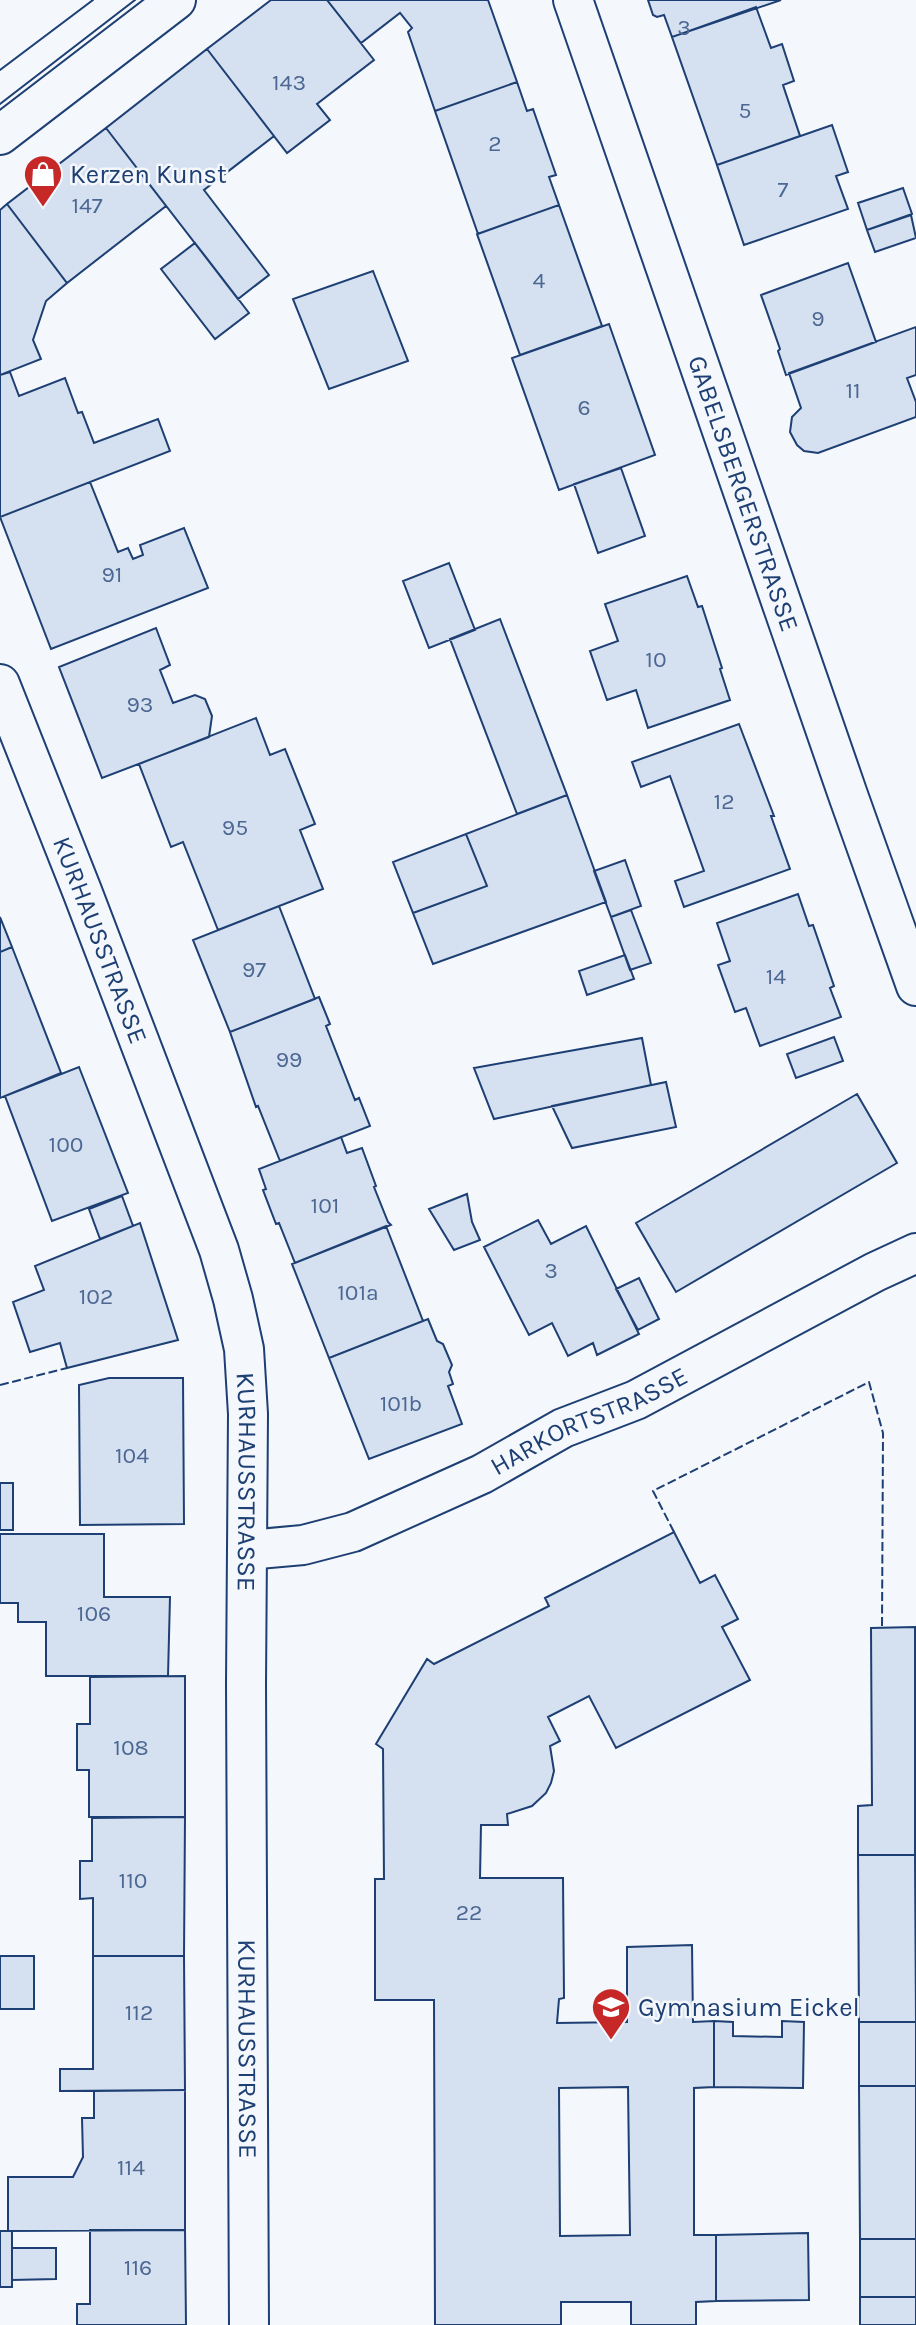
<svg xmlns="http://www.w3.org/2000/svg" width="916" height="2325" viewBox="0 0 916 2325" font-family="Karla,sans-serif">
  <rect width="100%" height="100%" fill="#f4f7fb"/>
  <path fill="#d5e0f0" stroke="#1d3f73" stroke-width="2" fill-rule="evenodd" d="M271,0H327L374,60L317,104L330,120L287,153L207,49Z
    M327,0H488L517,82L435,111L408,32L412,28L400,13L361,43Z
    M648,0H781L672,37L664,15L657,17L653,15Z
    M756,7L771,48L782,44L794,81L783,85L800,136L717,165L672,37Z
    M207,49L274,136L204,190L269,275L238,299L106,128Z
    M517,82L527,111L533,109L556,175L549,177L559,205L478,234L435,111Z
    M832,125L848,172L836,176L848,209L744,245L717,165Z
    M106,128L166,206L67,283L7,204Z
    M903,188L912,214L867,230L858,203Z
    M7,204L67,283L46,301L33,340L41,359L0,375V210Z
    M559,205L602,326L520,355L477,234Z
    M911,215L916,238L875,252L867,230Z
    M195,243L249,313L215,339L161,269Z
    M848,263L876,342L786,375L778,351L780,349L761,295Z
    M373,271L408,361L329,389L293,299Z
    M609,324L655,455L559,490L512,358Z
    M916,327V375L907,378L916,402V417L818,453L804,451L797,445L790,432L792,417L801,408L789,373Z
    M10,372L19,396L65,378L78,413L82,412L94,443L158,419L170,451L0,517V375Z
    M621,468L645,536L598,553L574,484Z
    M90,482L118,552L128,548L133,559L143,555L140,545L184,528L208,588L51,649L0,517Z
    M449,563L475,630L429,648L403,581Z
    M687,576L698,607L702,606L722,668L720,669L730,700L648,728L636,690L607,700L590,651L618,641L605,604Z
    M500,619L567,795L517,814L450,639Z
    M156,628L170,665L160,670L173,703L195,695L205,699L212,716L209,737L102,778L59,667Z
    M256,718L270,755L285,749L315,824L300,830L323,889L218,930L183,842L171,847L139,764Z
    M739,724L774,816H771L790,869L684,907L675,881L704,871L670,776L641,787L632,762Z
    M567,795L606,902L433,964L413,913L487,886L466,834Z
    M466,834L487,886L413,913L393,862Z
    M625,860L641,906L611,917L594,871Z
    M798,894L809,926L813,925L834,986L830,988L841,1017L760,1046L746,1008L735,1012L718,965L730,961L717,923Z
    M279,906L315,999L230,1032L193,940Z
    M631,910L651,963L630,970L611,917Z
    M0,917L12,947L0,952Z
    M12,947L61,1073L0,1098V952Z
    M625,955L634,979L587,995L579,971Z
    M319,997L330,1024L326,1026L355,1100L359,1098L370,1126L280,1161L258,1106L256,1107L230,1032Z
    M834,1037L843,1061L796,1078L787,1054Z
    M642,1038L651,1085L494,1119L474,1068Z
    M79,1067L128,1193L52,1221L5,1096Z
    M666,1082L676,1127L572,1148L552,1106Z
    M857,1094L897,1163L676,1292L636,1223Z
    M341,1137L347,1153L362,1148L376,1186L374,1187L388,1222L391,1225L295,1263L279,1223L276,1224L263,1190L266,1189L259,1169Z
    M467,1194L472,1222L480,1240L454,1250L429,1209Z
    M122,1196L133,1226L100,1239L89,1209Z
    M538,1220L551,1244L586,1226L639,1334L597,1355L593,1343L568,1356L552,1323L529,1335L484,1247Z
    M140,1223L178,1340L67,1368L60,1343L30,1352L13,1302L44,1290L35,1266Z
    M386,1226L423,1321L329,1358L292,1264Z
    M639,1278L659,1319L638,1330L616,1289Z
    M428,1319L437,1341L443,1344L452,1365L449,1372L453,1384L448,1386L462,1424L369,1459L329,1358Z
    M109,1378H183L184,1524L80,1525L79,1385Z
    M0,1483H13V1530H0Z
    M674,1532L700,1583L715,1575L738,1619L722,1627L750,1680L616,1748L589,1696L548,1717L560,1741L550,1746L554,1771L551,1783L546,1793L532,1806L507,1814L508,1825H481L480,1878H563L564,1998L559,1999L557,2023L627,2022V1947L692,1945L693,2022L714,2021V2087L694,2088V2235H716V2301L696,2302V2325H631V2302H561V2325H435L434,2000H375V1879H384L383,1749L376,1744L427,1659L434,1664L549,1606L545,1598ZM628,2087L630,2235L560,2236L559,2088Z
    M0,1534H104V1597H170L168,1676H46V1622H18V1603H0Z
    M915,1627V1855H858V1806L872,1805L871,1628Z
    M185,1676V1817H89V1770H77V1724H90V1677Z
    M185,1817L184,1956H93V1898L80,1899V1861H92V1818Z
    M858,1855H915L916,2022H859Z
    M0,1956H34V2009H0Z
    M93,1956H184L185,2090L60,2091V2069H93Z
    M714,2021L733,2022V2036L782,2037V2021L804,2022L803,2088L714,2087Z
    M859,2022H916V2086H859Z
    M859,2086H916V2239H860Z
    M185,2090V2230L8,2231V2177H73L83,2157L82,2118H94V2091Z
    M90,2230H185L186,2325H77V2304H90Z
    M0,2231H12V2287H0Z
    M808,2233L809,2300L716,2301V2235Z
    M860,2239H916V2297H860Z
    M12,2248H56V2279L12,2280Z
    M860,2297H916V2325H860Z"/>
  <g fill="none" stroke-linecap="round" stroke-linejoin="round">
    <g stroke="#1d3f73" stroke-width="42">
      <g id="minor">
        <path id="s1" d="M573,0L848,795L916,986"/>
        <path id="s2" d="M248,1550L303,1545L353,1532L482,1474L563,1428L636,1400L875,1272L916,1253"/>
      </g>
    </g>
    <g stroke="#1d3f73" stroke-width="42">
      <g id="tertiary">
        <path d="M0,135L176,0"/>
        <path id="s3" d="M0,684L82,891L219,1250L233,1299L244,1349L248,1414L246,1684L249,2325"/>
      </g>
    </g>
    <use href="#minor" stroke="#f4f7fb" stroke-width="38"/>
    <use href="#tertiary" stroke="#f4f7fb" stroke-width="38"/>
    <path stroke="#1d3f73" stroke-width="2" d="M0,70L93,0
      M0,104L135,0"/>
    <path stroke="#1d3f73" stroke-width="2" stroke-dasharray="9 3.5" stroke-linecap="butt" d="M0,1385L67,1368
      M674,1532L653,1491L869,1382L883,1433L882,1627"/>
  </g>
  <defs>
    <g id="shop-pin" transform="scale(2.0125)"><path d="M0 17L-7.5 6A9.5 9.5 0 1 1 7.5 6Z" fill="#c62828" stroke="#f4f7fb"/><path d="M-5-2.5h2.3a2.7 3.5 0 0 1 5.4 0H5L5.5 6h-11ZM-1.5-2.5h3a1.5 2.3 0 0 0-3 0Z" fill="#fff"/></g>
    <g id="school-pin" transform="scale(2.0125)"><path d="M0 17L-7.5 6A9.5 9.5 0 1 1 7.5 6Z" fill="#c62828" stroke="#f4f7fb"/><path d="M0-5L7-2L0 1L-7-2ZM-4 1L0 2.5L4 1V4Q0 6-4 4Z" fill="#fff"/></g>
  </defs>
  <g fill-rule="evenodd">
    <use href="#shop-pin" x="43" y="174"/>
    <use href="#school-pin" x="611" y="2007"/>
  </g>
  <g text-anchor="middle" dominant-baseline="central" stroke-width="5" stroke-linejoin="round" paint-order="stroke">
    <g font-size="23" fill="#4b6792">
      <text x="684" y="27">3</text>
      <text x="289" y="82">143</text>
      <text x="745" y="110">5</text>
      <text x="495" y="143">2</text>
      <text x="783" y="189">7</text>
      <text x="87" y="205">147</text>
      <text x="539" y="280">4</text>
      <text x="818" y="318">9</text>
      <text x="853" y="390">11</text>
      <text x="584" y="407">6</text>
      <text x="112" y="574">91</text>
      <text x="656" y="659">10</text>
      <text x="140" y="704">93</text>
      <text x="724" y="801">12</text>
      <text x="235" y="827">95</text>
      <text x="254" y="969">97</text>
      <text x="776" y="976">14</text>
      <text x="289" y="1059">99</text>
      <text x="66" y="1144">100</text>
      <text x="325" y="1205">101</text>
      <text x="551" y="1270">3</text>
      <text x="358" y="1292">101a</text>
      <text x="96" y="1296">102</text>
      <text x="401" y="1403">101b</text>
      <text x="132" y="1455">104</text>
      <text x="94" y="1613">106</text>
      <text x="131" y="1747">108</text>
      <text x="133" y="1880">110</text>
      <text x="469" y="1912">22</text>
      <text x="139" y="2012">112</text>
      <text x="131" y="2167">114</text>
      <text x="138" y="2267">116</text>
    </g>
    <g font-size="26" fill="#1d3f73" stroke="#f4f7fb" text-anchor="start">
      <text x="70" y="174">Kerzen Kunst</text>
      <text x="638" y="2007">Gymnasium Eickel</text>
    </g>
    <g font-size="26" fill="#1d3f73" stroke="#f4f7fb">
      <text stroke="none"><textPath href="#s1" startOffset="522">GABELSBERGERSTRASSE</textPath></text>
      <text stroke="none"><textPath href="#s3" startOffset="275">KURHAUSSTRASSE</textPath></text>
      <text stroke="none"><textPath href="#s2" startOffset="368">HARKORTSTRASSE</textPath></text>
      <text stroke="none"><textPath href="#s3" startOffset="842">KURHAUSSTRASSE</textPath></text>
      <text stroke="none"><textPath href="#s3" startOffset="1409">KURHAUSSTRASSE</textPath></text>
    </g>
  </g>
</svg>
